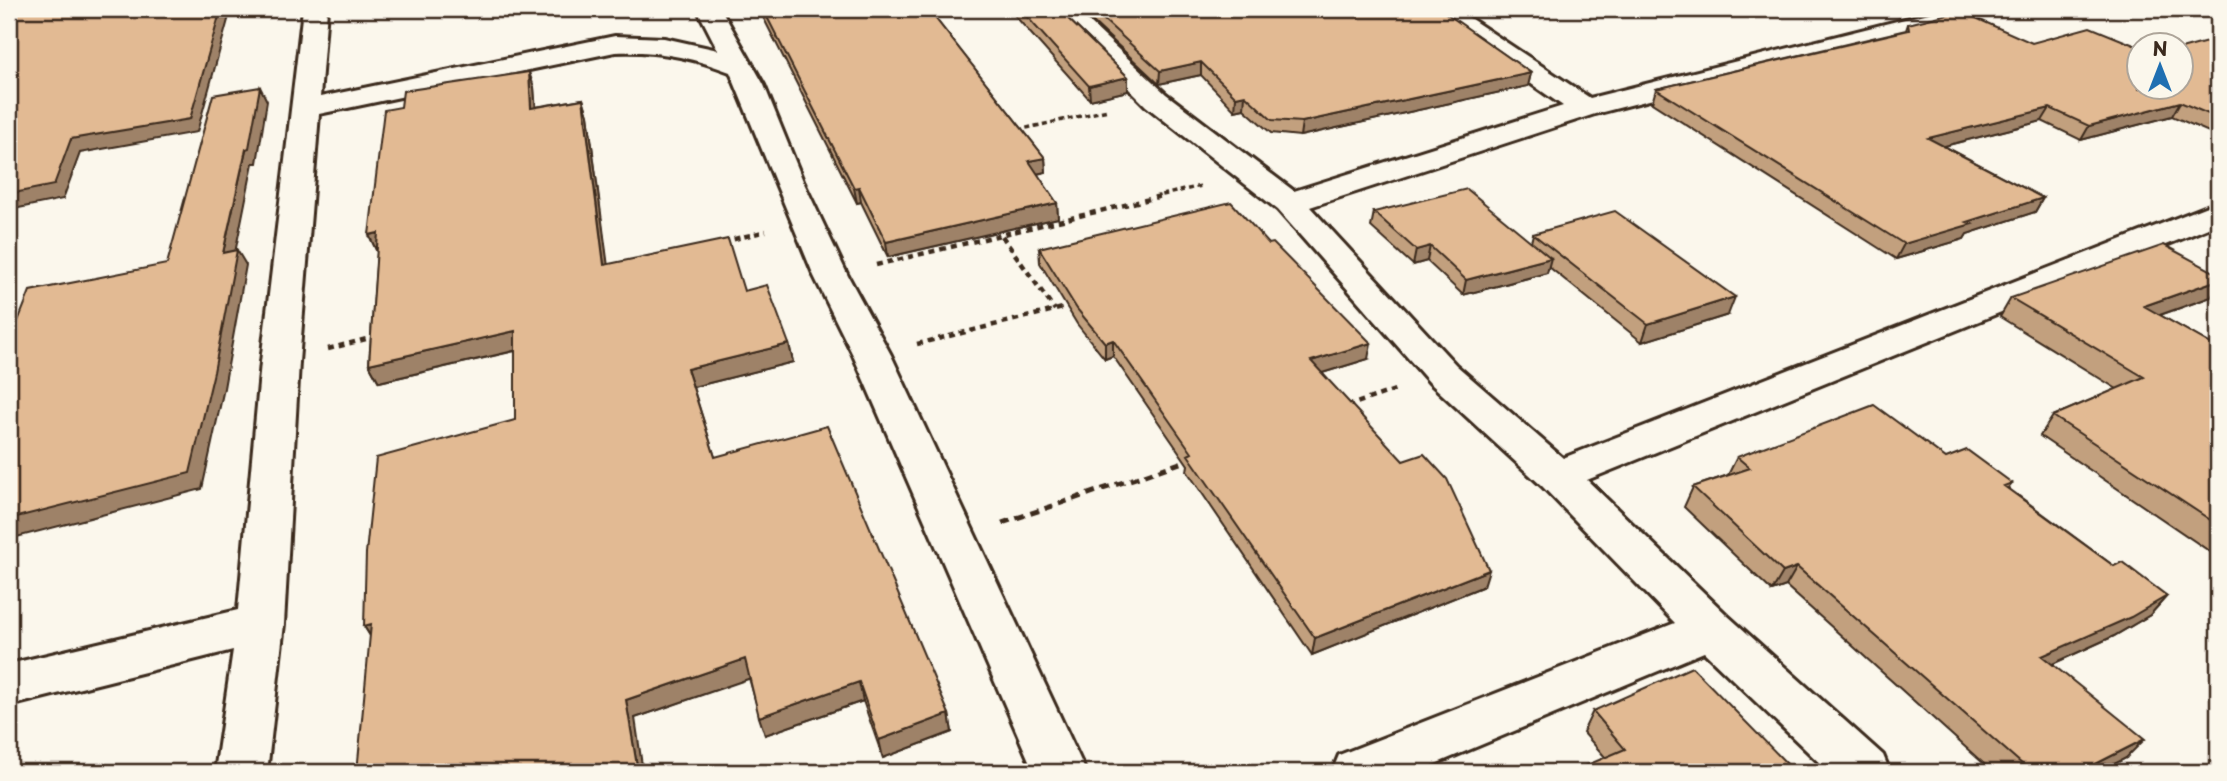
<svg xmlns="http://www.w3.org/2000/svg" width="2227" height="781" viewBox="0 0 2227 781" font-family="'Playpen Sans',sans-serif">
  <rect width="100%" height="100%" fill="#fbf7ec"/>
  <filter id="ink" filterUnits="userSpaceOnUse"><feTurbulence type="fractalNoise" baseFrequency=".0143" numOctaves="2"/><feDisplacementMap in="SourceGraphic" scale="14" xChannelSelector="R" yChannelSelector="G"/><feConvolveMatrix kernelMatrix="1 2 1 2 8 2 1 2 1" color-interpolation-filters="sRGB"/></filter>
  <g filter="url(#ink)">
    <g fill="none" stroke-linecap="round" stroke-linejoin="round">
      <g stroke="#3b2a1e" stroke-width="6">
        <path id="street" d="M303,9H327L320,97L615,36L664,38L718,50L697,9H721L764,85L803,181L848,276L891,355L1086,772H1034L853,355L814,276L730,72C692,57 656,50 615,52L319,114L299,362L284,624L267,772H215L233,650L9,706V664L238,610L261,362Z
          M1049,9H1075L1166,94L1294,191L1563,106L1431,14L1428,9H1456L1590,98L1945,9H1985L1982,14L1595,114L1310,207L1456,365L1563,458L2207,206L2218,203V224L1587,480L1728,616L1883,755L1890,772H1829L1704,652L1416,772H1332L1339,755L1675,623L1542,486L1430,383L1278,210L1146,106Z"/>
      </g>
      <path stroke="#3b2a1e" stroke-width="3.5" stroke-dasharray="5 3.5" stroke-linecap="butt" d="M1018,130L1108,110
        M1154,197L1201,186"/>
      <path stroke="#3b2a1e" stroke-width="4.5" stroke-dasharray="6 5" stroke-linecap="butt" d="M1002,236L1055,310
        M723,242L766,231
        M876,265L1162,196
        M917,344L1071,306
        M328,349L374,337
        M1347,406L1395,390"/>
      <path stroke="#3b2a1e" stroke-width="5" stroke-dasharray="9 6" stroke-linecap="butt" d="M1002,523L1189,460"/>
      <use href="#street" fill="#fbf7ec" fill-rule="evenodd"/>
    </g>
    <path fill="#c2a07e" stroke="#3b2a1e" stroke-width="2" d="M759,9H928L1045,158L1046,172L1037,174L1057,203L1058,218L888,257L861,202L857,203Z
      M1009,9H1058L1128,77V91L1090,100Z
      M1090,9H1439L1531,73L1528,86L1300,136L1271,133L1244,109L1235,111L1201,75L1159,84L1091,20Z
      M1908,24L2032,43L2139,88L2218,39V136L2172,116L2081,140L2042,121L1944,146L2043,198L2035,212L1967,234L1964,239L1896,259L1652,103L1656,89L1906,30Z
      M534,87L535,107L583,99L588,115L607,264L744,291L789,344L793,362L693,387L715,457L949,714L952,732L883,758L863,701L765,735L749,678L635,718L370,636L364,626L515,420V351L379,382L369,364L377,252L369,235L401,107Z
      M1374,212L1531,242L1533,234L1728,315L1642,342L1549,267L1547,273L1463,295L1427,261L1413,265L1371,227Z
      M1039,248L1368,359L1322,373L1484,586L1312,655L1187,471L1188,465L1113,356L1105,359L1077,324L1040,263Z
      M2211,297L2160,315L2218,348V557L2040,436L2053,416L2117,389L2000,317L2011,298Z
      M1737,457L1946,458L2012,483L2008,488L2114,566L2167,596L2150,615L2114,636L2052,664L2126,758L2099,772H1993L1786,586L1772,591L1684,507L1693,487L1728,475Z
      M1593,711L1795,772L1605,757L1583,732Z"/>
    <path fill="#9e8267" stroke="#3b2a1e" stroke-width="2" d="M221,9H231L197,132L80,153L63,199L9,210V194Z
      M1201,62V75L1159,84L1160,71Z
      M529,72L534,87L537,124L531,108Z
      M1531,73L1528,86L1300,136L1302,122Z
      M1128,77V91L1090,100L1089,86Z
      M260,87L267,101L257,163H253L232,268L223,253Z
      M1245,95L1244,109L1235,111L1236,97Z
      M583,99L588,115L610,282L604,265Z
      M2180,102L2172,116L2081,140L2089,126Z
      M2050,108L2042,121L1921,152L1928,138Z
      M1045,158L1046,172L1030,175L1029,161Z
      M859,187L861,202L857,203L854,188Z
      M2043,198L2035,212L1967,234L1964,239L1896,259L1904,244L1967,222Z
      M1057,203L1058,218L888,257L886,242Z
      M378,233L377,252L369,235Z
      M1430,246L1427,261L1413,265L1416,250Z
      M237,250L246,265L224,388L202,489L9,539V519Z
      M1551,258L1547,273L1463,295L1466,280Z
      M2218,280V287L2211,297L2131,325L2144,306Z
      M1735,297L1728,315L1642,342L1648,324Z
      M515,331L522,349L379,382L369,364Z
      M1113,340V356L1105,359V343Z
      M1371,343L1368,359L1309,377L1311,361Z
      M789,344L793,362L693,387L687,369Z
      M1797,567L1786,586L1772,591L1783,572Z
      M1489,570L1484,586L1312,655L1315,638Z
      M2167,596L2150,615L2114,636L2026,676L2042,656Z
      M371,624L376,645L364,626Z
      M745,659L751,678L635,718L643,772H638L626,700Z
      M859,682L863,701L765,735L759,717Z
      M949,714L952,732L883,758L879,740Z
      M2145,739L2126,758L2099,772H2080Z
      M384,768L388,772H369Z"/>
    <path fill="#e2ba93" stroke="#3b2a1e" stroke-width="2" d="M9,9H221L190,119L71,139L54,185L9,194Z
      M763,9H928L1045,158L1029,161L1057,203L886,242L859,187L854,188Z
      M1020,9H1058L1128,77L1089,86Z
      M1092,9H1440L1531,73L1302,122L1272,120L1245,95L1236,97L1201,62L1160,71Z
      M1960,11L2032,43L2090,27L2139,47V88H2181V49L2218,39V118L2180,102L2089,126L2050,108L1928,138L2043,198L1967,222L1972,224L1904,244L1656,89L1909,30L1908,24Z
      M529,72L531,108L583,99L604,265L728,239L744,291L767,285L789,344L687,369L715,457L827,426L949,714L879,740L859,682L759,717L745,659L626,700L638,772H384V768L369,772H357L371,624L364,626L366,553L376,458L515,420V331L369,364L378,233L369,235L384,110L401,107L403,91Z
      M260,87L249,148L246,149L223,253L237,250L214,372L190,473L9,519V344L30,291L167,264L213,95Z
      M1467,189L1551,258L1466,280L1430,246L1416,250L1374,212Z
      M1231,202L1269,244L1273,243L1371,343L1311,361L1403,461L1424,454L1447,479L1489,570L1315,638L1188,455L1192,453L1113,340L1105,343L1077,309L1039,248Z
      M1615,211L1735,297L1648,324L1533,234Z
      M2164,245L2218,274V280L2144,306L2218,348V525L2053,416L2144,377L2011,298Z
      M1874,405L1946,458L1967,450L2012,483L2004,486L2114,566L2122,562L2167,596L2131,617L2042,656L2145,739L2080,772H2031L1797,567L1783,572L1693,487L1750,468L1737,457Z
      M1692,667L1795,772H1571L1625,749L1593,711Z"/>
  </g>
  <rect width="2227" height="781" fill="none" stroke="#fbf7ec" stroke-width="35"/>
  <rect x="18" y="18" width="2192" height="746" fill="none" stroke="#3b2a1e" stroke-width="2.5" filter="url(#ink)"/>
  <g transform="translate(2160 66)"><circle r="33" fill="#fbf7ec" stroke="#aea59a" stroke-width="2"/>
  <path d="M0-5L12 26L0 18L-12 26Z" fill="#1f6fb2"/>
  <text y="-10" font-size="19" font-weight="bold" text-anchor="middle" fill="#3b2a1e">N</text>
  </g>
</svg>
